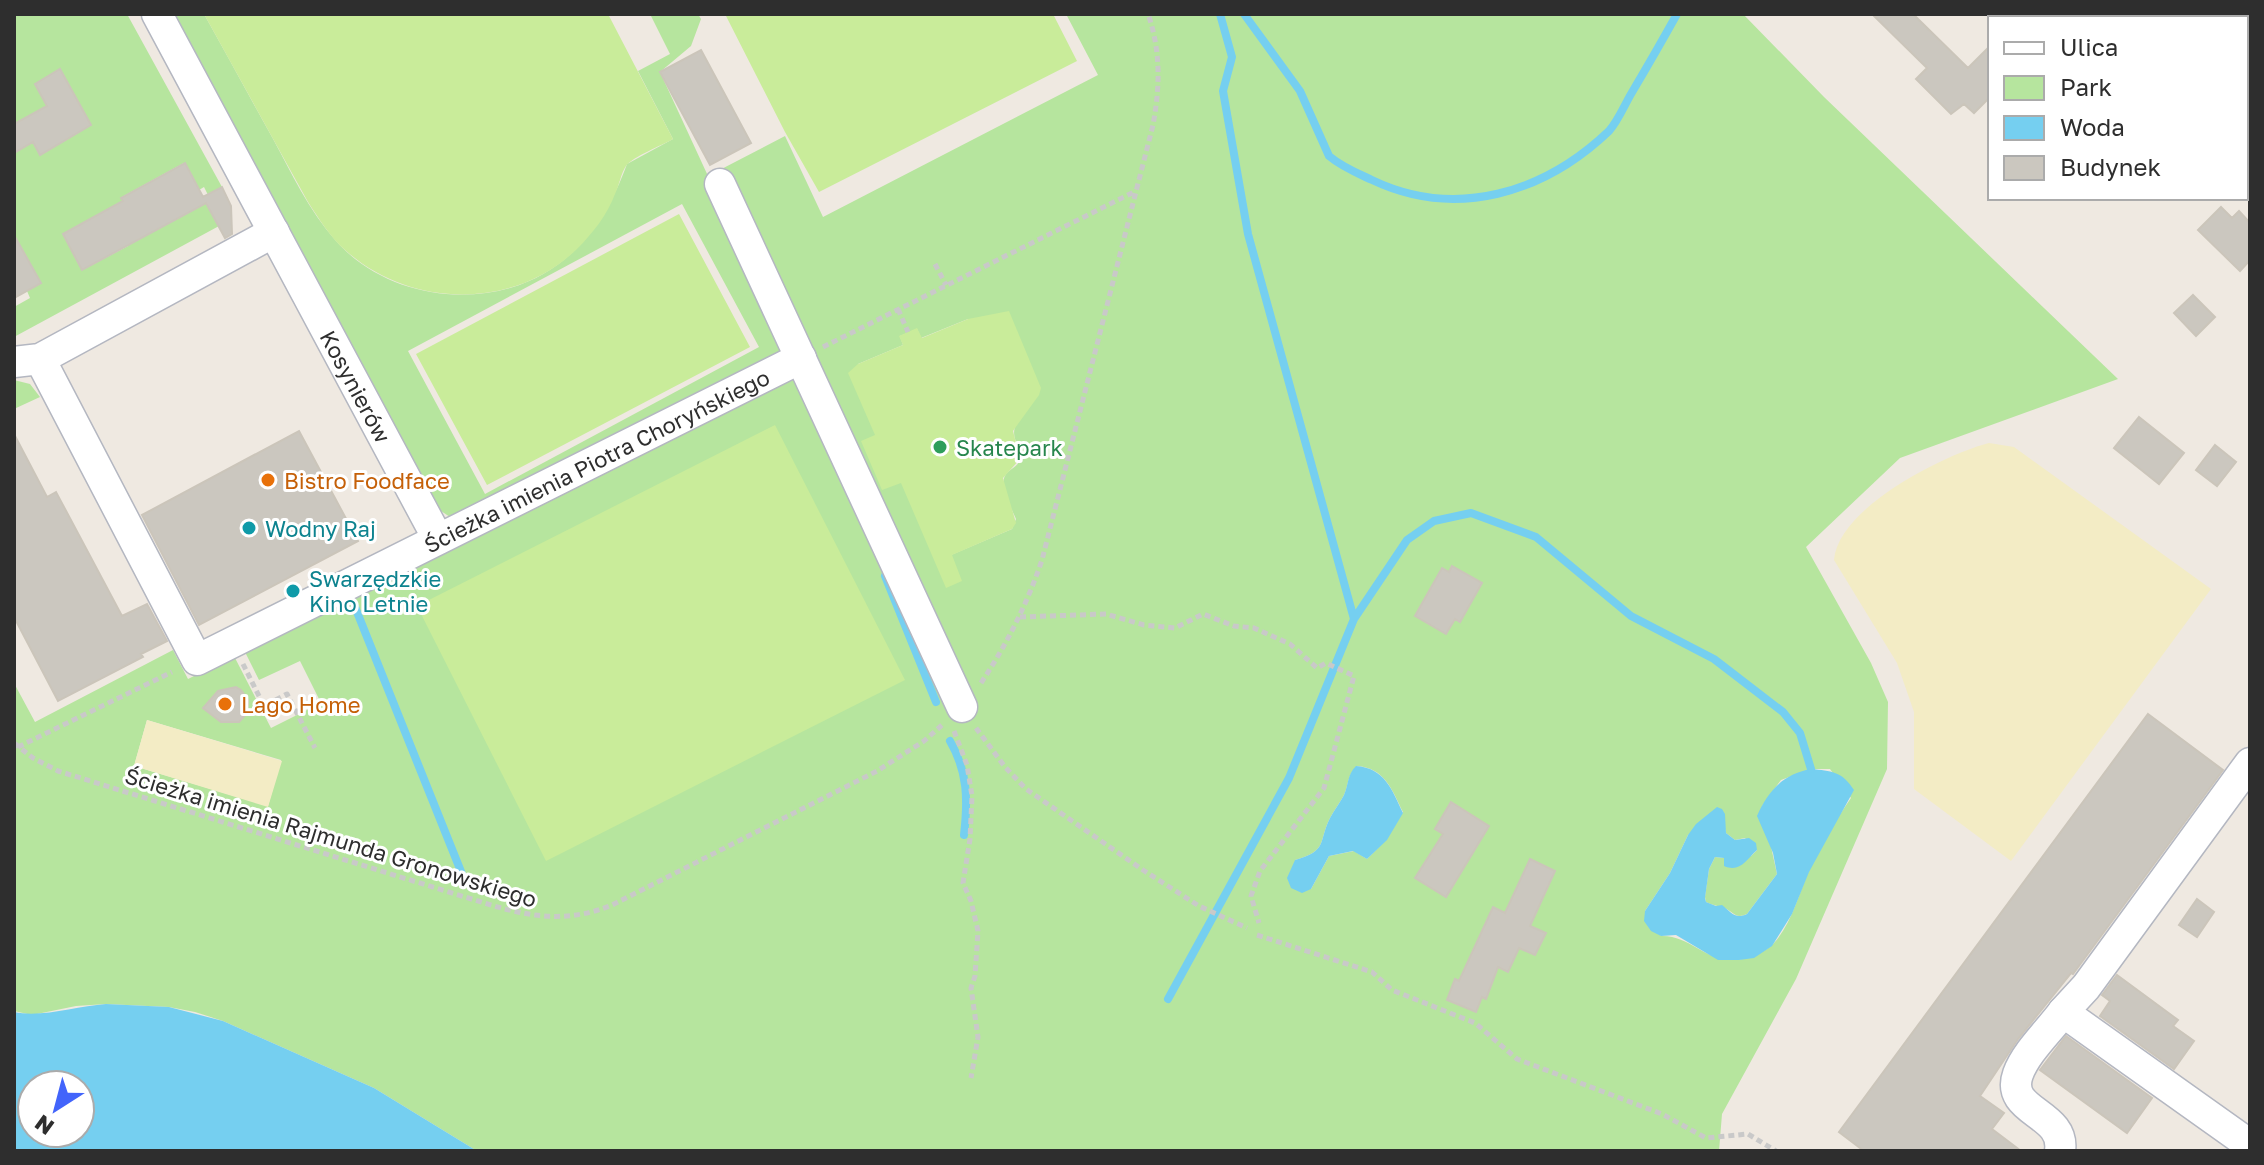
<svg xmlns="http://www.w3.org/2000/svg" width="2264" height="1165" viewBox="0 0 2264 1165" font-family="'Golos Text',sans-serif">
  <rect width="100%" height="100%" fill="#efe9e1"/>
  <path fill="#b6e59e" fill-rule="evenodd" d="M14,14H127L222,187L208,195L204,187L199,190L184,163L122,197L206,203L219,226L14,337V307L30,298L27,291L41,283L14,235V153L33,142L40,154L91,125L59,70L35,84L47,106L14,124ZM109,209L128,246L82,270L63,234Z
    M175,14H204C227,55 249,96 272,137C291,172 309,211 336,241C379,289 449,305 510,288C571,270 606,222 627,164L673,139L638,71L670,54L650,14H698L701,19L691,46L660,72L708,176L785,136L823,217L1098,75L1066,14H1743L1824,97L2118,379L1900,458L1806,547L1871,663L1888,702L1887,769L1796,979L1722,1114L1719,1151H477L374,1088L223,1021L195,1012L169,1007L106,1004L76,1006L32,1015L14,1011V683L35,722L173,650L188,679L234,656L271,728L321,703L300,661L259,680L244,650L453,519L441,511ZM682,204L759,347L485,494L408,351ZM968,319L1015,427C1011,439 1021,447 1020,458C1019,466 1013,467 1008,472C996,482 1011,507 1016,519L1012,529L951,555L858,364L903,345L900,336L917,329L921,338ZM147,720L281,760L268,806L134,766ZM1357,766C1385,768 1392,790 1403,812L1386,840L1367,859L1354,851L1329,856L1311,889L1295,860C1328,851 1318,842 1330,818C1334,810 1340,803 1344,795C1349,784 1347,775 1357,766ZM1811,769H1830L1851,798C1835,821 1820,847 1808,873C1798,896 1791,925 1773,944C1766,952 1744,960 1734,960C1705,961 1689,935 1661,936L1645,911L1670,873L1688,835L1723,820L1726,833L1735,840L1745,838L1757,850L1751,856L1725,861L1724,858L1715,857L1709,869L1705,897L1706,902C1712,905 1719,906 1725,908C1734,913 1736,919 1747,914L1777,874L1762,806L1781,780Z
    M14,380L30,384L40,397L14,409Z"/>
  <path fill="#f3ecc5" d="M1989,443L2014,447L2211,589L2011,861L1914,789V712L1897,663L1834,560C1838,508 1943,455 1989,443Z
    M147,720L282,761L268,807L134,766Z"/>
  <path fill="#c9ec9a" d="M204,14H608L673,139C663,145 632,157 626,166C621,173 619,186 615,194C607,215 593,233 577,249C513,311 410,308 345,250C330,237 319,219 308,202Z
    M725,14H1053L1077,61L819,192L785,132Z
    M679,214L750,347L487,485L416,354Z
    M1009,311L1041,388L1039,395L1013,431L1020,459L1003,478L1016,523L1012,529L952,555L962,581L946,588L901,483L882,490L861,441L875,435L848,373L858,364L903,345L899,336L917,328L922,338L968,319Z
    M775,425L905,680L546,861L417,606Z"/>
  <path fill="#75cff0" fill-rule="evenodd" d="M1356,766C1385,768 1392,790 1403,813L1387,840L1367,859L1353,851L1329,856L1311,889L1302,893L1291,888L1287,878L1295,860C1328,851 1318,842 1330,818C1334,810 1340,803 1344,795C1349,783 1347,775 1356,766Z
    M1811,769C1831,771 1842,771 1854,790L1809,872L1792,914L1772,946L1754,958L1739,960H1718L1676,935L1661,936L1651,931L1644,921L1645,911L1670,873L1688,835L1696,824L1717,807L1722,809L1725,814L1726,833L1735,840L1749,838L1756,843L1757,850C1746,860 1740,873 1724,866V858L1715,857L1709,869L1705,898L1706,902L1716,906L1722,905C1731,912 1735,920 1747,914L1777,874L1773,853L1757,816C1768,791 1783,774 1811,769Z
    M106,1004L169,1007L223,1021L374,1088L477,1151H14V1012C42,1018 76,1006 106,1004ZM80,1085V1133H32V1085Z"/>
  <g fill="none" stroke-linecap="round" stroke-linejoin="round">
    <path stroke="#75cff0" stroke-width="8" d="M1244,14L1300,91L1329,156C1342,167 1357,173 1372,180C1456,220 1544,193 1609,131C1618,121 1624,106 1631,94C1647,67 1662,41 1677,14
      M885,576L936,702
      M355,607L462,874
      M1354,619L1407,540L1434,521L1471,513L1536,537L1631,616L1714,659L1783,712L1800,733L1811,769
      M950,741C968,772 968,800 964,835
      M1168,999L1289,778L1354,619L1248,234L1223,91L1232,57L1220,14"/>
  </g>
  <path fill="#cbc7bf" stroke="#cbc5ba" stroke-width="2" d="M1872,14H1913L1968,68L1990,46V97L1974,113L1964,104L1951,114L1916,79L1927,68Z
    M701,50L751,143L710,165L660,72Z
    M60,69L91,125L40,155L33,142L14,153V124L47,106L35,84Z
    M185,163L203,197L222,187L231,206L232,234L225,238L206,203L82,270L63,234L123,201L121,198Z
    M2221,207L2232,218L2239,211L2250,223V260L2240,271L2198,230Z
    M14,235L41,283L14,298Z
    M2193,295L2215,317L2196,336L2174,313Z
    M2139,417L2184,453L2159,484L2114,448Z
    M299,431L358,541L199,625L142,515Z
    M14,434L47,497L56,492L122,616L147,604L167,641L141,654L143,657L58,701L14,617Z
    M2215,445L2236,462L2217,486L2196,470Z
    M1452,566L1482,583L1460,622L1455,619L1446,634L1415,616L1442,568L1449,572Z
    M236,687L241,690L248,700L247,713L239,722H221L203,708L218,691Z
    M2148,714L2223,770L2073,974L2071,973L2018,1039L1980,1096L2004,1113L1992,1129L2021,1151H1864L1839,1132Z
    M1451,802L1489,826L1446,897L1415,878L1443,834L1435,829Z
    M1530,859L1555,871L1530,926L1546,933L1535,955L1519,948L1508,972L1498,967L1486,999L1482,997L1476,1012L1447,1000L1455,979L1459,981L1493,907L1505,913Z
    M2197,899L2214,912L2197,937L2179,925Z
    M2117,975L2178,1020L2173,1026L2194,1041L2174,1069L2100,1016L2110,1001L2102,995Z
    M2066,1036L2152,1098L2127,1133L2040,1070Z"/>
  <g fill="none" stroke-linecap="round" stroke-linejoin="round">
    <g stroke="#b4b7c1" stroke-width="33">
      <g id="minor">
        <path id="s1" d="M157,14L438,539"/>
        <path d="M2104,14L2108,18"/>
        <path d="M2246,155L2250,159"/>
        <path d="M720,184L962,707"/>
        <path id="s2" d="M40,359L197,660L801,358"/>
        <path d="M14,362L40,359L274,232"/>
        <path d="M2063,1012L2086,987L2250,763"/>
        <path d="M2060,1151C2066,1112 2004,1113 2018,1074C2026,1052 2049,1031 2063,1012L2250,1145"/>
      </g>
    </g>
    <path stroke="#c9c9c9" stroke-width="5" stroke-dasharray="6 4" stroke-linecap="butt" d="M935,264L946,285
      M898,309L908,332
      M823,347L1136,191
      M1020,617L1106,614L1144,625L1175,628L1203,614L1234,626L1254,628L1290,644L1317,668L1326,663L1354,676L1324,788L1260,871L1251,896L1259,923
      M243,664L264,706L287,694L315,748
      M981,683C1007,644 1027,604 1042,560L1153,125C1160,87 1161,51 1148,14
      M976,728L1005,767L1026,789L1143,870L1199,906L1247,928
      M954,731L967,765L972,796L970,839L963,883L971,901L978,931L975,976L971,988L978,1037L971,1078
      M14,743L33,758L58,771L494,906C536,918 571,922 612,905L877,771L924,741L942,725
      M18,747L172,672
      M1257,935L1372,972L1392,990L1475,1023L1517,1059L1662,1114L1706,1138L1748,1134L1776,1151"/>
    <use href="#minor" stroke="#fff" stroke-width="30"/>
  </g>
  <circle fill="#2e9e5b" stroke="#fff" stroke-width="3" cx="940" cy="447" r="8"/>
  <g fill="#e8710a" stroke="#fff" stroke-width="3">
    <circle cx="268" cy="480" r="8"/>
    <circle cx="225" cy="704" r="8"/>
  </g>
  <g fill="#0f9aa8" stroke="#fff" stroke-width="3">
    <circle cx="249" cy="528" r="8"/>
    <circle cx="293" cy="591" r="8"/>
  </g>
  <g text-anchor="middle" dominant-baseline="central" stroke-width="6" stroke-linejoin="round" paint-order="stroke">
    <g font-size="22" fill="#2e2e2e" stroke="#fff">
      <text stroke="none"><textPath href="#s1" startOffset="422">Kosynierów</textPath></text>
      <text stroke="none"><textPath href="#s2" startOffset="786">Ścieżka imienia Piotra Choryńskiego</textPath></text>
      <text transform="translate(331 837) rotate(17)">Ścieżka imienia Rajmunda Gronowskiego</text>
    </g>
    <g font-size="22" fill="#27864d" stroke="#fff" text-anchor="start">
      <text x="956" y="447">Skatepark</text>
    </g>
    <g font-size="22" fill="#c56008" stroke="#fff" text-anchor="start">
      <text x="284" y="480">Bistro Foodface</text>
      <text x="241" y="704">Lago Home</text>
    </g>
    <g font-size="22" fill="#0d838f" stroke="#fff" text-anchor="start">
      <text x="265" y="528">Wodny Raj</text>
      <text x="309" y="578">Swarzędzkie<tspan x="309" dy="25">Kino Letnie</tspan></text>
    </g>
  </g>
  <rect width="2264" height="1165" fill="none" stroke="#2e2e2e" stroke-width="32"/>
  <rect x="1988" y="16" width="260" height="184" fill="#ffffff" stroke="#ababab" stroke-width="2"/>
  <rect x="2004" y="42" width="40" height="12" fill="#ffffff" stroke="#ababab" stroke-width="2"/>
  <text x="2060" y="56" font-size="24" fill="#2e2e2e">Ulica</text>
  <rect x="2004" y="76" width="40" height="24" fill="#b6e59e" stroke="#ababab" stroke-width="2"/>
  <text x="2060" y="96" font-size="24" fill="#2e2e2e">Park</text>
  <rect x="2004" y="116" width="40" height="24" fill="#75cff0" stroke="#ababab" stroke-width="2"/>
  <text x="2060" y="136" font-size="24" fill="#2e2e2e">Woda</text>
  <rect x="2004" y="156" width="40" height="24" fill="#cbc7bf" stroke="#ababab" stroke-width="2"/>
  <text x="2060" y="176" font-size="24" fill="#2e2e2e">Budynek</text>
  <g transform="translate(56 1109) rotate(216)"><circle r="38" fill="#ffffff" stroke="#ababab" stroke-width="2"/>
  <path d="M0-6L14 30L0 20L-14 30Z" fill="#4264fb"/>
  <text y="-12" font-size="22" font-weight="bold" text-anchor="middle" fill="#2e2e2e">N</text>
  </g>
</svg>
